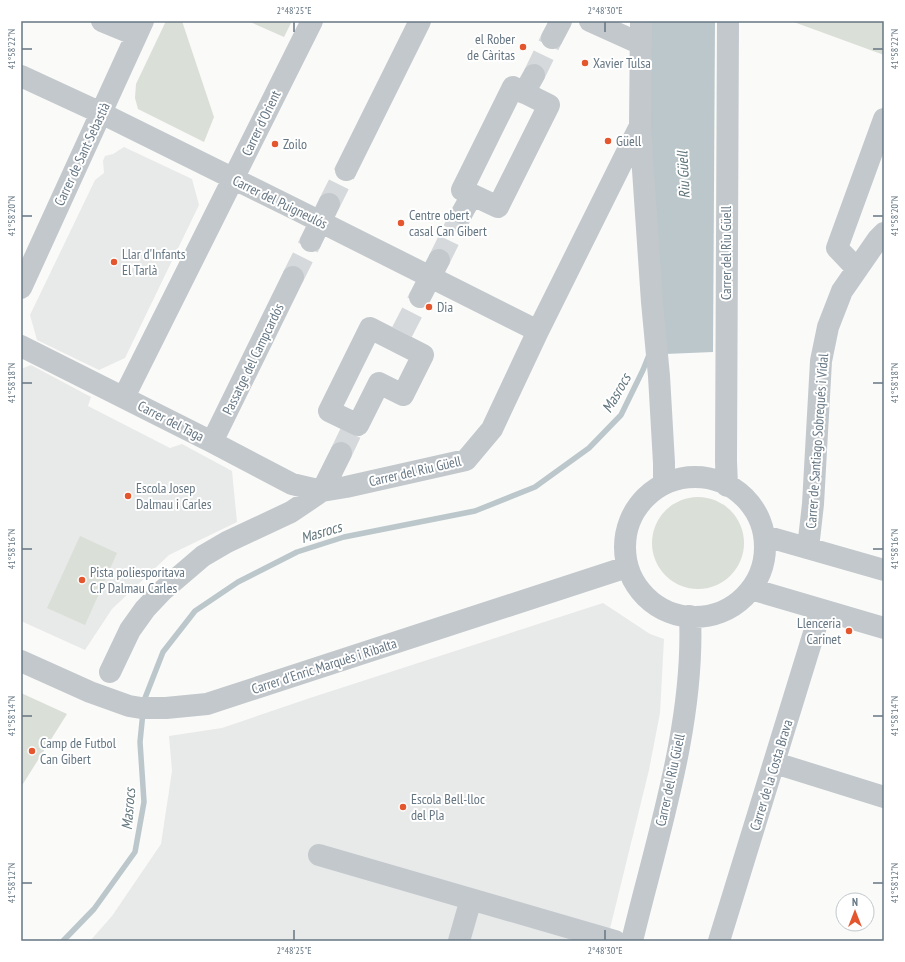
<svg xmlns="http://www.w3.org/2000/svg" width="905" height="962" viewBox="0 0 905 962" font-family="'PT Sans Narrow',sans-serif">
  <rect width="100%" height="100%" fill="#fafaf8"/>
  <path fill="#e8e9e9" d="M124,147L192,179L199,205L125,358L99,370L37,340L30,315L95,180L104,173L103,161L105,156L113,154Z
    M31,365L91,397L88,406L170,448L182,444L232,471L237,522L169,555L112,609L85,650L21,621V369Z
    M603,603L650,634L664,639L660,713L649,770L607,941H90L112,916L161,844L172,771L169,736L222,728L310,698Z"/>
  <path fill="#dadfd7" d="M166,21H182L214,117L204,142L138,109L135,98L136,84Z
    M248,21H292L284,37Z
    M791,21H884V55Z
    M652 543a46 46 0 1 1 92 0a46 46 0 1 1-92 0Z
    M80,536L117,553L85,625L47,608Z
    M21,693L67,714L21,787Z"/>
  <path fill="#bbc7cb" d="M649,21H715L713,352L665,354L649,124Z"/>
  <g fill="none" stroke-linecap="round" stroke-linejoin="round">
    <path stroke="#bbc7cb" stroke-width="5.5" d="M145,704V698L163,652L195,611L238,582L297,552L344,537L475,511L535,487L589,448L621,415L643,370L649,355
      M63,941L94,909L135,852L144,802L140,742L143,712"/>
    <path stroke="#d5d9db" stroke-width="22" stroke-dasharray="22 11" stroke-linecap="butt" d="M534,75L552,38
      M329,204L346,170
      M439,260L462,213
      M293,277L311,241
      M402,332L420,297
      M341,453L351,432"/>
    <path stroke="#c3c8cc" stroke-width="22" d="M102,21L136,35
      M590,21L641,44
      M641,21L640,126L652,302L659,376L664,463V484
      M552,38L561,21
      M21,76L101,113L297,210L538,331
      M513,87L549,105L498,207L462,190Z
      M524,93L534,75
      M346,170L420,21
      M462,213L472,195
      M311,241L329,204
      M857,269L837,248L884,119
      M21,288L143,21
      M420,297L439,260
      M370,328L423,355L403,395L379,383L358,425L329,411Z
      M21,346L212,442L292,484L322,491
      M124,397L312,21
      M212,442L293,277
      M625 547a70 70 0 1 1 140 0a70 70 0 1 1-140 0Z
      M727,486L726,461L728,21
      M322,491L341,453
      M765,536L884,570
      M808,548L813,504L821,361L828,327L842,291L878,239L884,233
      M751,589L884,628
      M21,661L90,692L129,706L141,708H166L207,704L627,567
      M110,672L130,630L145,609L162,591L203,556L227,542L291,512L322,491L346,487L466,460L492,429L538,331L640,126
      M775,763L884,797
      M319,855L615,941
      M459,941L471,899
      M632,941C657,837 695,724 690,616
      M719,941L821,610"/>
  </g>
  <path fill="none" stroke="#657683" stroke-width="1.5" d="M294,22V32M605,22V32M22,49H32M873,49H883M22,216H32M873,216H883M22,383H32M873,383H883M22,549H32M873,549H883M22,716H32M873,716H883M22,883H32M873,883H883M294,930V940M605,930V940"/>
  <g fill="#e4572e" stroke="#fff" stroke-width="1.5">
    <circle cx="523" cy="47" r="4"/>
    <circle cx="585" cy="63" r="4"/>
    <circle cx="608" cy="141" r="4"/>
    <circle cx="275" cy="144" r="4"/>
    <circle cx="401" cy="223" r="4"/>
    <circle cx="114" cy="262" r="4"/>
    <circle cx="429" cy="307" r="4"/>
    <circle cx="128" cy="496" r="4"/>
    <circle cx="82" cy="580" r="4"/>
    <circle cx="849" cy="631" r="4"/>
    <circle cx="32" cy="751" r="4"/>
    <circle cx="403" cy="807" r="4"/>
  </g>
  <g text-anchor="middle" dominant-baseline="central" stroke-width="4" stroke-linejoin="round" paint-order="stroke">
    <g font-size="14" fill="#657683" stroke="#fff" text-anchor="start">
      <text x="515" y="39" text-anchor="end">el Rober<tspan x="515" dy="16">de Càritas</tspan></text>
      <text x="593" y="63">Xavier Tulsa</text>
      <text x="616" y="141">Güell</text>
      <text x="283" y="144">Zoilo</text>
      <text x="409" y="215">Centre obert<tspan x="409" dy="16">casal Can Gibert</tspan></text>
      <text x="122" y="254">Llar d'Infants<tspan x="122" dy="16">El Tarlà</tspan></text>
      <text x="437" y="307">Dia</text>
      <text x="136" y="488">Escola Josep<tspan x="136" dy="16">Dalmau i Carles</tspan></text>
      <text x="90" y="572">Pista poliesporitava<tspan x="90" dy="16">C.P Dalmau Carles</tspan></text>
      <text x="841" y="623" text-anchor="end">Llenceria<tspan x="841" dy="16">Carinet</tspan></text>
      <text x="40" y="743">Camp de Futbol<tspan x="40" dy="16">Can Gibert</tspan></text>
      <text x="411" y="799">Escola Bell-lloc<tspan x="411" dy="16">del Pla</tspan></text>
    </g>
    <g font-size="14" fill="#657683" stroke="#fff">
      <text transform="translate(261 123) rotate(-64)">Carrer d'Orient</text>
      <text transform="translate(82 154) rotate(-65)">Carrer de Sant Sebastià</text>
      <text transform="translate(280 202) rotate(26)">Carrer del Puigneulós</text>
      <text transform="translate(726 253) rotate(-90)">Carrer del Riu Güell</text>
      <text transform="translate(253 359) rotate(-64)">Passatge del Campcardós</text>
      <text transform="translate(171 421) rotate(27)">Carrer del Taga</text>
      <text transform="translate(817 441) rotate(-86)">Carrer de Santiago Sobrequés i Vidal</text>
      <text transform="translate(415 471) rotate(-13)">Carrer del Riu Güell</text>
      <text transform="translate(324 666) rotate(-18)">Carrer d'Enric Marquès i Ribalta</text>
      <text transform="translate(771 775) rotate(-73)">Carrer de la Costa Brava</text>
      <text transform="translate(670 780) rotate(-78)">Carrer del Riu Güell</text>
    </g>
    <g font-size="15" font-style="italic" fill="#60757c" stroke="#fff">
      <text transform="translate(683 175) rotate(-93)">Riu Güell</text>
      <text transform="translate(616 393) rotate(-60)">Masrocs</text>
      <text transform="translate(321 532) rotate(-17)">Masrocs</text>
      <text transform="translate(128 809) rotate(-85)">Masrocs</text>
    </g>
  </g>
  <rect width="905" height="962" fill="none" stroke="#ffffff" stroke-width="44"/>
  <g transform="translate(855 912)"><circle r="19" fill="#ffffff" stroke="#c1c8cd"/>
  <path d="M0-3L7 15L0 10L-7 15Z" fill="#e4572e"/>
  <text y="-6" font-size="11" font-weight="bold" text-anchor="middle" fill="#657683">N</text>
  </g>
  <rect x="22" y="22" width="861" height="918" fill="none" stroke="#657683" stroke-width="1.5"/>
  <g font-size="10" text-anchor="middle" fill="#657683">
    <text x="294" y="14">2°48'25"E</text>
    <text x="605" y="14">2°48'30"E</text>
    <text transform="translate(11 49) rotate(-90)" y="4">41°58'22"N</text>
    <text transform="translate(894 49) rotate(-90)" y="4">41°58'22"N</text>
    <text transform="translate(11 216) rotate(-90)" y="4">41°58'20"N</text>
    <text transform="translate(894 216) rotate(-90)" y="4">41°58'20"N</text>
    <text transform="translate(11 383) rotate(-90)" y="4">41°58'18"N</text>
    <text transform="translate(894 383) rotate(-90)" y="4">41°58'18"N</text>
    <text transform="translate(11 549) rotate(-90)" y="4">41°58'16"N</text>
    <text transform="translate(894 549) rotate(-90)" y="4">41°58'16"N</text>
    <text transform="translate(11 716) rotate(-90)" y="4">41°58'14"N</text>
    <text transform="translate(894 716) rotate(-90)" y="4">41°58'14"N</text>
    <text transform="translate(11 883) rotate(-90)" y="4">41°58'12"N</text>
    <text transform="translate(894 883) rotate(-90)" y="4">41°58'12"N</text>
    <text x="294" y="954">2°48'25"E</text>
    <text x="605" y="954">2°48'30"E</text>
  </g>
</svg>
